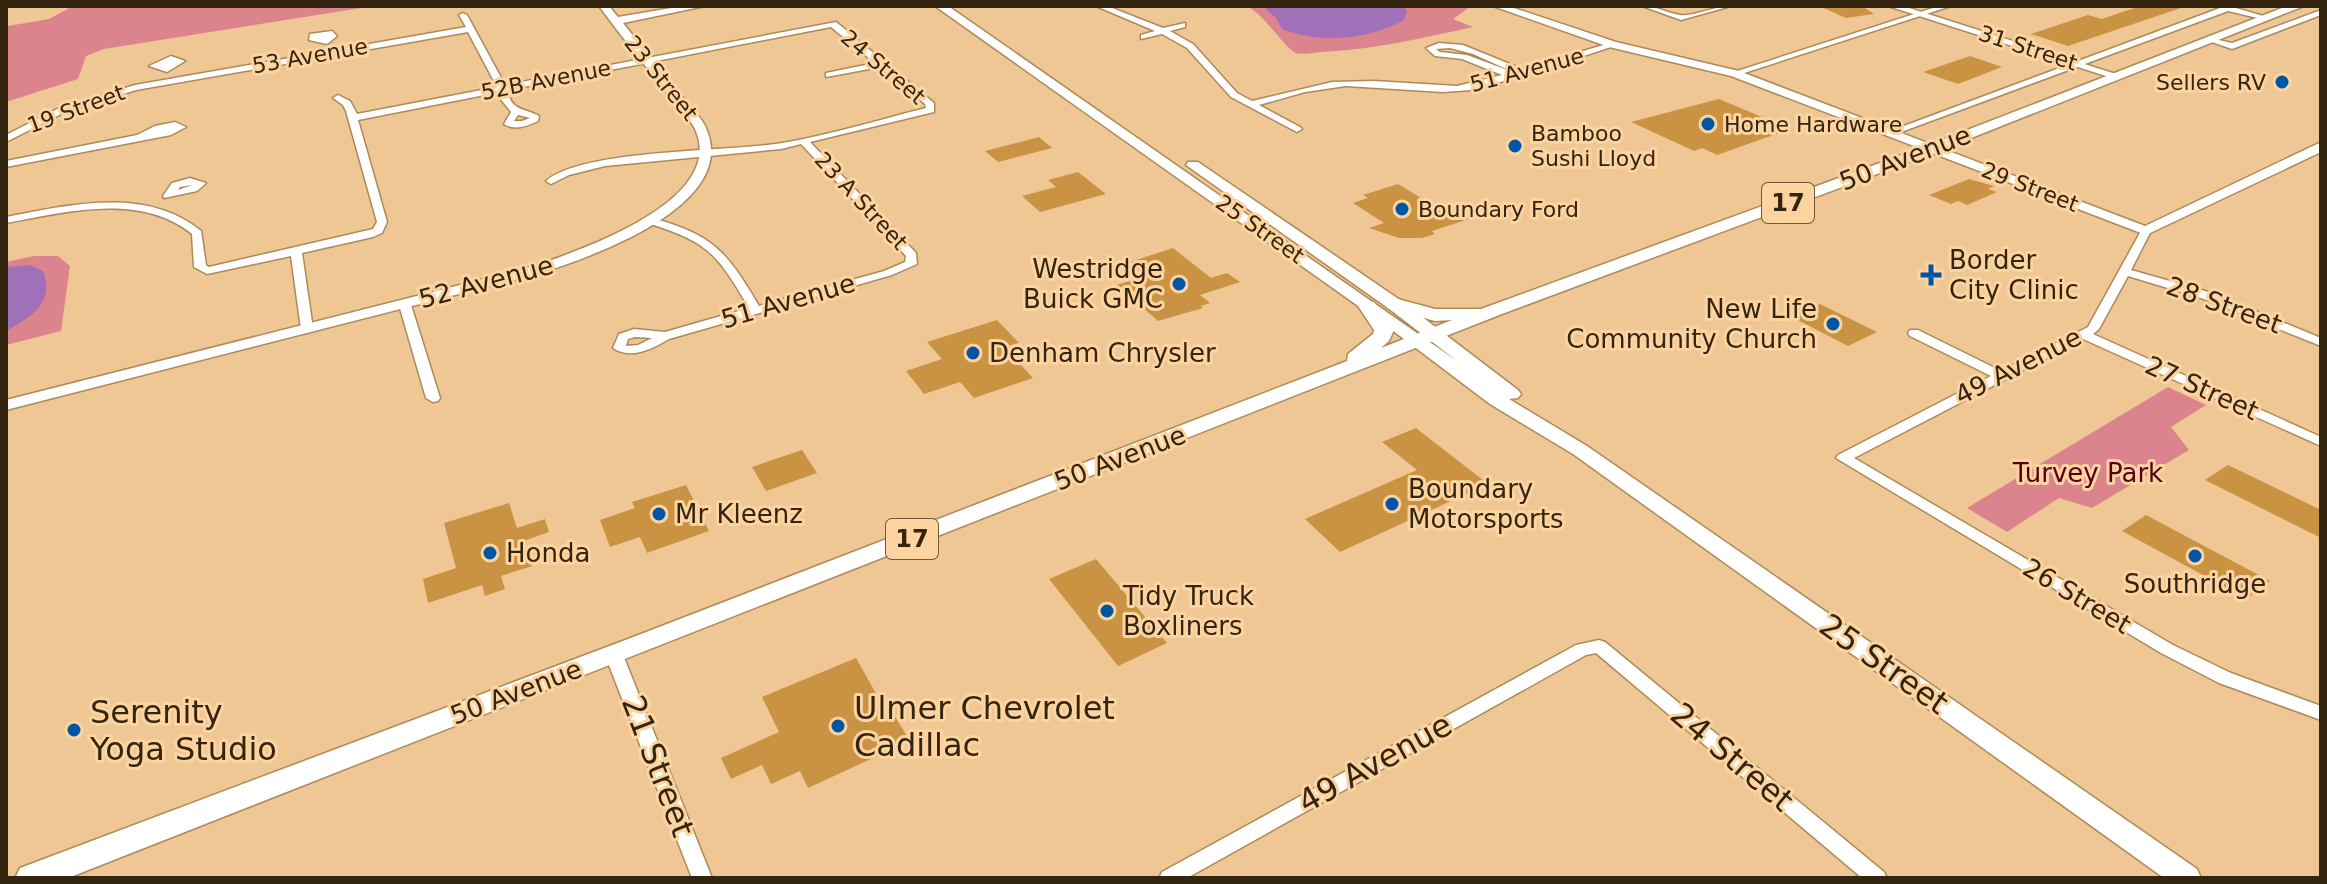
<svg xmlns="http://www.w3.org/2000/svg" width="2327" height="884" viewBox="0 0 2327 884" font-family="'DejaVu Sans',sans-serif">
  <rect width="100%" height="100%" fill="#efc794"/>
  <path fill="#dc848d" d="M73,6H374L104,49L86,56L78,79L6,102L8,26L49,19Z
    M1247,6H1471L1453,19L1473,27C1421,38 1374,50 1320,52C1313,53 1302,55 1296,53C1285,49 1266,16 1247,6Z
    M34,256H58L70,266L61,331L6,345V262Z
    M2168,387L2206,405L2171,427L2189,450L2092,508L2059,498L2007,532L1967,508Z"/>
  <path fill="#a070b8" d="M1263,6H1401L1407,11L1404,20C1368,40 1320,44 1282,29L1276,18Z
    M30,265L43,271C56,302 30,318 6,331V267Z"/>
  <path fill="#ca9343" d="M1819,6H1862L1874,14L1846,18Z
    M2140,6L2181,8L2068,46L2031,34L2088,15L2102,19Z
    M1970,56L2002,67L1958,84L1923,72Z
    M1719,99L1791,129L1717,155L1702,148L1694,151L1631,122Z
    M1039,137L1052,148L998,162L985,151Z
    M1078,172L1106,194L1040,212L1022,196L1056,187L1048,180Z
    M1969,179L1994,186L1988,189L1997,192L1967,205L1958,201L1951,204L1929,195Z
    M1398,184L1446,213L1466,206L1481,215L1432,231L1435,234L1422,238H1399L1369,228L1384,223L1353,203L1368,198L1363,195Z
    M1173,248L1211,278L1227,273L1240,282L1200,295L1210,303L1201,306L1203,308L1158,321L1117,285L1147,276L1130,262Z
    M1820,304L1877,332L1848,346L1790,316Z
    M997,320L1019,343L1004,347L1033,378L974,398L960,382L924,394L906,371L942,359L927,342Z
    M1416,428L1488,484L1340,552L1305,519L1417,470L1382,442Z
    M802,450L817,473L766,491L752,467Z
    M2228,465L2321,510V538L2205,480Z
    M686,485L709,531L647,553L640,537L610,547L600,520L635,508L632,502Z
    M509,503L517,528L545,519L549,532L524,541L532,566L501,576L505,589L485,596L482,585L428,603L423,579L456,568L444,523Z
    M2146,515L2270,581L2247,599L2122,531Z
    M1096,559L1167,643L1118,666L1049,579Z
    M856,658L882,704L886,702L910,741L808,788L800,771L771,784L762,765L731,779L721,758L779,732L762,697Z"/>
  <g fill="none" stroke-linecap="round" stroke-linejoin="round">
    <g stroke="#ae8957" stroke-width="3">
      <path id="minor" d="M1096,6H1107L1163,28L1185,23V27L1170,31L1193,44L1237,93L1252,101L1332,82L1374,81L1457,86L1502,75L1462,59L1435,56L1426,48L1439,43L1463,45L1522,69L1610,43L1617,45L1526,75L1471,90L1443,92L1346,86L1305,92L1259,105L1300,127L1302,129L1297,132L1231,97L1187,48L1162,34L1141,39V35L1155,31ZM1450,48L1473,54L1513,72L1467,55L1440,52L1436,49Z
        M1642,6C1656,6 1667,13 1680,15C1694,17 1714,6 1731,6L1681,20Z
        M1939,6H1951L1738,75L1731,73Z
        M2220,6H2238L2236,8L2270,18L2266,20L2228,11L1893,135L1885,133L2220,8Z
        M2321,10V15L2232,49L2206,40L2210,38L2232,43Z
        M463,13L467,15L505,85L836,22L934,103V112L810,142L916,253L917,264L892,275L669,339C652,349 631,360 613,348L619,334L634,329L665,332L749,308C717,254 710,243 648,223V219L652,218C714,235 727,252 759,306L884,271L905,262L906,256L801,144L781,149L605,166L569,175L551,184L546,181C583,149 727,152 782,143C830,135 878,120 926,108L925,104L880,67L826,77V73L875,63L831,27L508,90C510,111 525,108 539,116L538,121C528,126 514,131 504,124L511,112L499,97L500,92L358,120L387,222L382,233L373,237L302,253L313,329L307,333L301,329L291,256L207,274L194,267L192,234C140,192 66,212 6,223V217C70,205 146,186 201,231L206,265L209,267L373,229L377,222L346,111L343,105L333,98L338,95L350,101L357,114L497,87L468,32L136,90L65,112L6,142V135L59,108L135,85L466,27L459,15ZM518,115L530,118L522,121H514ZM635,337L652,338L638,345L626,346L628,339Z
        M332,31L337,36L327,44L309,40L310,34Z
        M171,56L185,61L167,72L149,66Z
        M175,122L186,127L171,135L6,167V161L137,135L155,126Z
        M190,178L206,183L197,191L164,198L163,196L172,183ZM192,185L178,190L180,187Z
        M2146,228L2151,231L2131,270L2212,293L2321,338V346L2204,299L2128,276L2099,329L2093,334L2321,437V446L2083,339L1854,458L2173,645L2231,673L2321,706V720L2219,683L2161,653L1836,458L1838,455L1991,376L1910,336L1908,333L1910,330H1918L2001,371L2088,327L2141,231Z
        M405,301L411,305L440,398L438,401L433,402L426,398L399,305Z
        M1599,640L1605,642L1884,872L1887,878H1862L1596,653L1586,655L1187,878H1159L1162,872L1576,645Z
        M614,649L620,650L623,655L712,878H692L605,655L608,650Z"/>
    </g>
    <g stroke="#ae8957" stroke-width="3">
      <path id="tertiary" d="M599,6H609L618,17L683,6H705L623,23C643,48 664,74 684,99C691,108 702,118 706,128C740,205 594,256 541,273L6,410V400L531,267C579,251 731,200 694,127C687,115 675,104 667,93C644,64 621,36 599,6Z
        M1493,6H1508L1616,42L1739,71L2145,226L2317,144L2321,143V152L2146,235L1731,76L1609,47Z
        M1888,6H1903L2122,76L2112,78Z"/>
    </g>
    <g stroke="#ae8957" stroke-width="3">
      <path id="secondary" d="M935,6H948L1457,361L1388,308L1186,165L1188,162H1198L1400,300L1518,390L1521,394L1518,398L1509,399L1587,446L2197,869L2201,878H2164L1573,454L1490,404L1392,330Z"/>
    </g>
    <g stroke="#ae8957" stroke-width="3">
      <path id="primary" d="M2287,6H2304L1936,152L1502,314L68,878H15L20,868L628,639L1347,361L1348,354L1373,334L1374,330L1358,306L1360,302H1374L1394,330L1389,341L1381,348L1452,320L1435,321L1387,308L1385,304L1387,300L1394,298L1435,309H1481L1926,146Z"/>
    </g>
    <use href="#minor" fill="#fff" fill-rule="evenodd"/>
    <use href="#tertiary" fill="#fff" fill-rule="evenodd"/>
    <use href="#secondary" fill="#fff" fill-rule="evenodd"/>
    <use href="#primary" fill="#fff" fill-rule="evenodd"/>
  </g>
  <g fill="#0056a4" stroke="#fdd4a0" stroke-width="3">
    <circle cx="2282" cy="82" r="8"/>
    <circle cx="1708" cy="124" r="8"/>
    <circle cx="1515" cy="146" r="8"/>
    <circle cx="1402" cy="209" r="8"/>
    <path d="M1927 263h8v8h8v8h-8v8h-8v-8h-8v-8h8z"/>
    <circle cx="1179" cy="284" r="8"/>
    <circle cx="1833" cy="324" r="8"/>
    <circle cx="973" cy="353" r="8"/>
    <circle cx="1392" cy="504" r="8"/>
    <circle cx="659" cy="514" r="8"/>
    <circle cx="490" cy="553" r="8"/>
    <circle cx="2195" cy="556" r="8"/>
    <circle cx="1107" cy="611" r="8"/>
    <circle cx="838" cy="726" r="8"/>
    <circle cx="74" cy="730" r="8"/>
  </g>
  <g text-anchor="middle" dominant-baseline="central" stroke-width="6" stroke-linejoin="round" paint-order="stroke">
    <g font-size="22" fill="#342510" stroke="#fdd4a0">
      <text transform="translate(2028 48) rotate(18)">31 Street</text>
      <text transform="translate(310 56) rotate(-10)">53 Avenue</text>
      <text transform="translate(883 67) rotate(40)">24 Street</text>
      <text transform="translate(1527 70) rotate(-15)">51 Avenue</text>
      <text transform="translate(661 78) rotate(51)">23 Street</text>
      <text transform="translate(546 80) rotate(-11)">52B Avenue</text>
      <text transform="translate(76 109) rotate(-20)">19 Street</text>
      <text transform="translate(2030 187) rotate(21)">29 Street</text>
      <text transform="translate(861 201) rotate(47)">23 A Street</text>
      <text transform="translate(1260 229) rotate(35)">25 Street</text>
    </g>
    <g font-size="22" fill="#342510" stroke="#fdd4a0" text-anchor="start">
      <text x="2266" y="82" text-anchor="end">Sellers RV</text>
      <text x="1724" y="124">Home Hardware</text>
      <text x="1531" y="133">Bamboo<tspan x="1531" dy="25">Sushi Lloyd</tspan></text>
      <text x="1418" y="209">Boundary Ford</text>
    </g>
    <g fill="#fdd4a0" stroke="#705a3b" stroke-width="2">
      <rect x="1762" y="183" width="52" height="40" rx="6"/>
      <rect x="886" y="519" width="52" height="40" rx="6"/>
    </g>
    <g font-size="24" font-weight="bold" fill="#342510">
      <text x="1788" y="203">17</text>
      <text x="912" y="539">17</text>
    </g>
    <g font-size="26" fill="#342510" stroke="#fdd4a0">
      <text transform="translate(1905 158) rotate(-21)">50 Avenue</text>
      <text transform="translate(486 282) rotate(-15)">52 Avenue</text>
      <text transform="translate(788 301) rotate(-16)">51 Avenue</text>
      <text transform="translate(2224 305) rotate(20)">28 Street</text>
      <text transform="translate(2018 366) rotate(-27)">49 Avenue</text>
      <text transform="translate(2202 388) rotate(24)">27 Street</text>
      <text transform="translate(1120 458) rotate(-21)">50 Avenue</text>
      <text transform="translate(2077 596) rotate(31)">26 Street</text>
      <text transform="translate(516 692) rotate(-21)">50 Avenue</text>
    </g>
    <g font-size="26" fill="#342510" stroke="#fdd4a0" text-anchor="start">
      <text x="1949" y="260">Border<tspan x="1949" dy="30">City Clinic</tspan></text>
      <text x="1163" y="269" text-anchor="end">Westridge<tspan x="1163" dy="30">Buick GMC</tspan></text>
      <text x="1817" y="309" text-anchor="end">New Life<tspan x="1817" dy="30">Community Church</tspan></text>
      <text x="989" y="353">Denham Chrysler</text>
      <text x="1408" y="489">Boundary<tspan x="1408" dy="30">Motorsports</tspan></text>
      <text x="675" y="514">Mr Kleenz</text>
      <text x="506" y="553">Honda</text>
      <text x="2195" y="584" text-anchor="middle">Southridge</text>
      <text x="1123" y="596">Tidy Truck<tspan x="1123" dy="30">Boxliners</tspan></text>
    </g>
    <g font-size="26" fill="#570019" stroke="#fdd4a0">
      <text x="2088" y="473">Turvey Park</text>
    </g>
    <g font-size="32" fill="#342510" stroke="#fdd4a0">
      <text transform="translate(1884 664) rotate(35)">25 Street</text>
      <text transform="translate(1732 757) rotate(40)">24 Street</text>
      <text transform="translate(1375 763) rotate(-29)">49 Avenue</text>
      <text transform="translate(658 766) rotate(69)">21 Street</text>
    </g>
    <g font-size="32" fill="#342510" stroke="#fdd4a0" text-anchor="start">
      <text x="854" y="708">Ulmer Chevrolet<tspan x="854" dy="37">Cadillac</tspan></text>
      <text x="90" y="712">Serenity<tspan x="90" dy="37">Yoga Studio</tspan></text>
    </g>
  </g>
  <rect width="2327" height="884" fill="none" stroke="#342510" stroke-width="16"/>
</svg>
